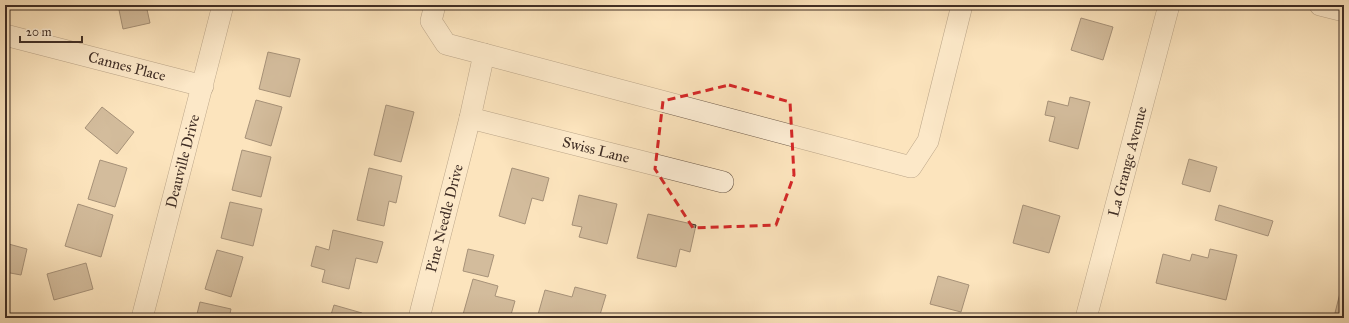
<svg xmlns="http://www.w3.org/2000/svg" width="1349" height="323" viewBox="0 0 1349 323" font-family="'IM FELL Great Primer',serif">
  <rect width="100%" height="100%" fill="#fce4bd"/>
  <filter id="stains"><feTurbulence type="fractalNoise" baseFrequency=".005" numOctaves="4"/><feColorMatrix values="0 0 0 0 .2 0 0 0 0 .09 0 0 0 0 .02 0 0 0 .5 -.17"/></filter>
  <radialGradient id="worn" r=".72"><stop offset=".6" stop-color="#630" stop-opacity="0"/><stop offset="1" stop-color="#630" stop-opacity=".3"/></radialGradient>
  <path fill="#a28d74" stroke="#402e25" d="M118,5H146L150,23L123,29Z
    M1081,18L1113,27L1103,60L1071,50Z
    M268,52L300,59L290,97L259,89Z
    M1070,97L1090,102L1078,149L1049,141L1055,117L1045,115L1048,101L1068,106Z
    M256,100L282,107L271,146L245,138Z
    M386,105L414,112L401,162L374,155Z
    M102,107L134,132L117,154L85,128Z
    M242,150L271,157L261,197L232,190Z
    M1189,159L1217,167L1210,192L1182,184Z
    M100,160L127,168L115,207L88,199Z
    M369,168L402,176L396,203L389,201L384,226L357,220Z
    M512,168L549,178L543,201L532,198L525,224L499,216Z
    M579,195L617,204L607,244L579,237L582,227L572,225Z
    M230,202L262,209L253,246L221,238Z
    M78,204L113,215L101,257L65,246Z
    M1023,205L1060,216L1049,253L1013,243Z
    M1219,205L1273,221L1268,236L1215,220Z
    M648,214L696,225L690,252L680,249L676,267L637,258Z
    M333,230L383,242L377,263L356,258L349,289L322,282L325,270L311,266L316,246L329,250Z
    M5,243L27,249L21,275L5,272Z
    M468,249L494,255L488,277L463,271Z
    M1210,249L1237,255L1226,300L1156,283L1163,254L1190,261L1192,254L1208,258Z
    M217,250L243,257L231,297L205,289Z
    M86,263L93,289L54,300L47,274Z
    M938,276L969,285L961,312L930,304Z
    M473,279L498,286L495,296L515,301L510,318H462Z
    M575,287L606,295L599,318H537L545,290L572,297Z
    M1341,289L1344,290V315L1335,313Z
    M200,302L231,309L229,318H196Z
    M334,305L362,313L361,318H330Z"/>
  <g fill="none" stroke-linecap="round" stroke-linejoin="round">
    <g stroke="#6f5c4b" stroke-width="22">
      <g id="minor">
        <path d="M435,5L431,21L446,44L911,167L928,141L962,5"/>
        <path d="M1320,5L1344,11"/>
        <path id="s1" d="M5,35L203,86"/>
        <path id="s2" d="M470,118L723,182"/>
        <path id="s3" d="M142,318L223,5"/>
        <path id="s4" d="M419,318L470,118L484,54"/>
        <path id="s5" d="M1086,318L1169,5"/>
      </g>
    </g>
    <use href="#minor" stroke="#fdedd4" stroke-width="21"/>
  </g>
  <path d="M0 0H1349V323H0ZM729,85L790,102L794,175L776,225L693,228L655,169L663,101Z" fill="#fce4bd" fill-opacity=".55" fill-rule="evenodd"/>
  <path fill="none" stroke="#d62828" stroke-width="3" stroke-dasharray="8 5" stroke-linejoin="round" d="M729,85L790,102L794,175L776,225L693,228L655,169L663,101Z"/>
  <g text-anchor="middle" dominant-baseline="central" stroke-width="3" stroke-linejoin="round" paint-order="stroke">
    <g font-size="15" fill="#402e25" stroke="#fdedd4">
      <text stroke="none"><textPath href="#s1" startOffset="126">Cannes Place</textPath></text>
      <text stroke="none"><textPath href="#s2" startOffset="130">Swiss Lane</textPath></text>
      <text stroke="none"><textPath href="#s3" startOffset="162">Deauville Drive</textPath></text>
      <text stroke="none"><textPath href="#s5" startOffset="162">La Grange Avenue</textPath></text>
      <text stroke="none"><textPath href="#s4" startOffset="103">Pine Needle Drive</textPath></text>
    </g>
  </g>
  <rect width="1349" height="323" fill="none" stroke="#fce4bd" stroke-width="20"/>
  <rect x="6" y="6" width="1337" height="311" fill="none" stroke="#402e25" stroke-width="2"/>
  <rect x="10" y="10" width="1329" height="303" fill="none" stroke="#402e25"/>
  <path d="M20 36v6h62v-6" fill="none" stroke="#402e25" stroke-width="2"/>
  <text x="26" y="36" font-size="12" fill="#402e25" stroke="#fdedd4" stroke-width="3" paint-order="stroke">20 m</text>
  <rect width="100%" height="100%" filter="url(#stains)"/>
  <rect width="100%" height="100%" fill="url(#worn)"/>
</svg>
